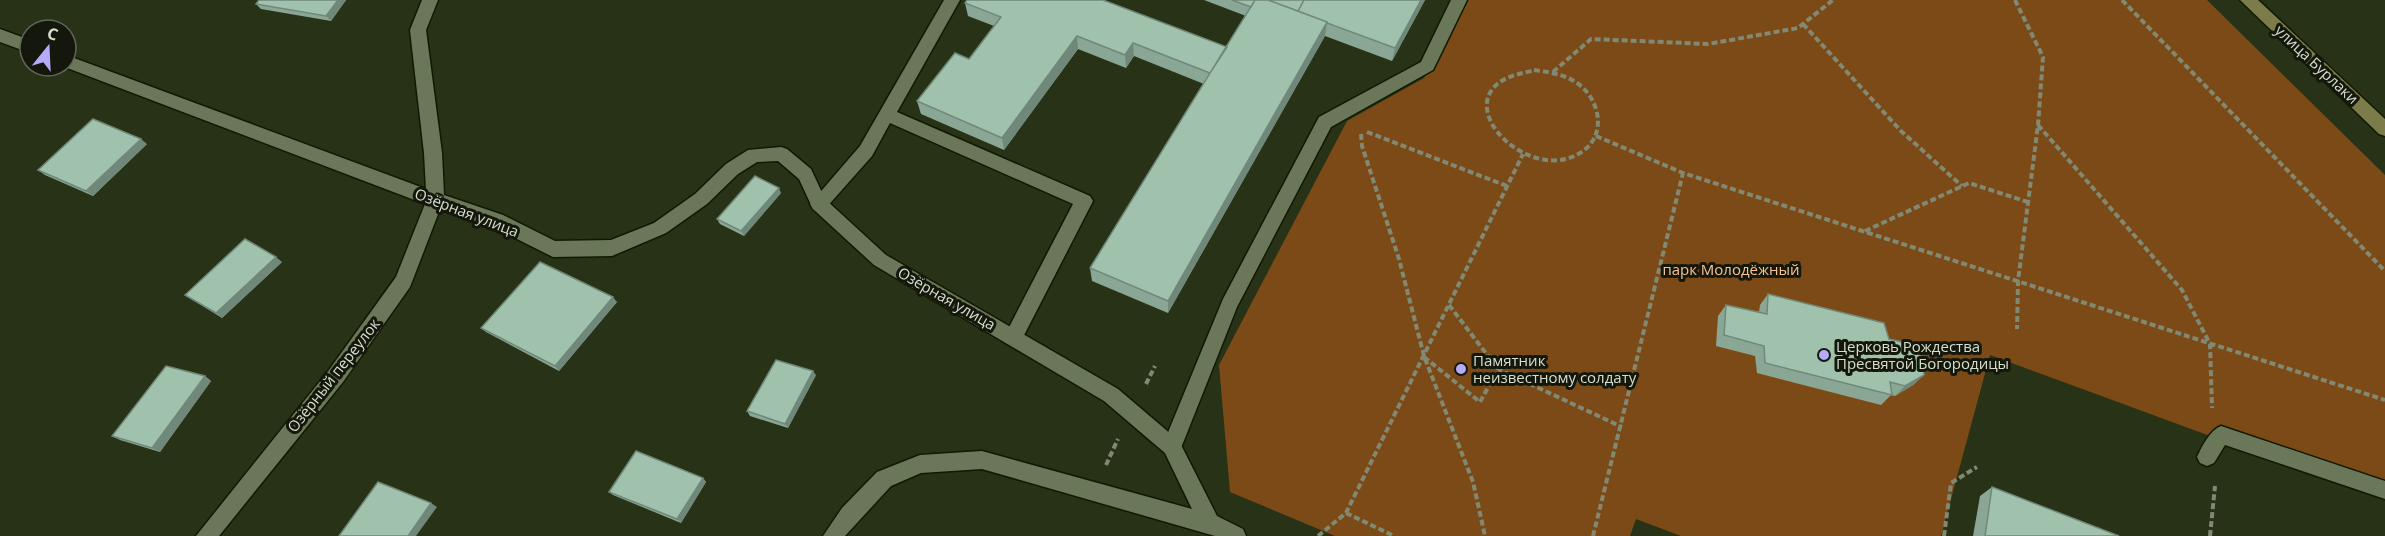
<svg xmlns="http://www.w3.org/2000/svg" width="2385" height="536" viewBox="0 0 2385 536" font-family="'Open Sans',sans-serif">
  <rect width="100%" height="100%" fill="#283217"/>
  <path fill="#7c4a17" d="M1466,0H2207L2385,175V495L2221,440L1990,355L1941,536H1681L1636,519L1630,536H1335L1230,492L1219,365L1347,121L1424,78Z"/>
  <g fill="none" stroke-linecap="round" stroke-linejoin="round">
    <g stroke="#111a01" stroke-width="3">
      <path id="lane" d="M944,0H960L897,112L1090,196L1093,201L1020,343L1013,345L1006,343L1004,337L1073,204L890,123L872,156L825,209L819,211L813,209L810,204L860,146Z
        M1451,0H1467L1433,70L1331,127L1237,307L1179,453L1172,456L1165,453L1162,447L1223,299L1319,117L1421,62Z
        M2221,426L2385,481V499L2225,445L2214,463L2207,466L2200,463L2197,457C2202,446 2210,430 2221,426Z"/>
    </g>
    <g stroke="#111a01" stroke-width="3">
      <path id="street" d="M422,0H438L426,30L442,153L444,195L503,215L555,241L611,240L654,223L695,194L726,164L748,150L781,147L787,149L811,169L825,199L886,255L1118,389L1179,441L1217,516L1243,529L1246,536H1215L982,469L921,473L891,486L845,536H823L842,508L877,472L920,455L982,451L1192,509L1165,453L1104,401L874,265L813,209L799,179L778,161L757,162L738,174L707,204L666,233L612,256L553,257L491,226L440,209L410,287L343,382L219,536H196L329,370L396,277L425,204L62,66H66V55L426,189L424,153L410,30Z
        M0,29L30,40V53L0,42Z"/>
    </g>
    <g stroke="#111a01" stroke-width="3">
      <path id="secondary" d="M2240,0H2258L2385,119V136L2379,134Z"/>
    </g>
    <path stroke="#818973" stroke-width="4" stroke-dasharray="6 3" stroke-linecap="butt" d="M2015,0L2043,57L2038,125L2018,281L2017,329
      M2122,0L2385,271
      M1803,24L1901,131L1962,186
      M1534,70C1548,72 1562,74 1574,81C1598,95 1609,132 1583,151C1532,188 1448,106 1507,78C1516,74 1525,73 1534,70Z
      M1553,72L1591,39L1708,44L1798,28L1833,0
      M2038,125L2182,290L2210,344L2212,408
      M1367,132L1507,186
      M1361,134L1362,146L1399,259L1424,356L1473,482L1485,536
      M1596,136L1683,173L2385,400
      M1865,231L1969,183L2028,202
      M1449,305L1498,369
      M1424,357L1480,402L1498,369L1622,427
      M1146,384L1155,366
      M1106,465L1118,439
      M1346,513L1394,536
      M1318,536L1346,513L1523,154
      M1593,536L1683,173
      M1944,536L1951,483L1977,467
      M2210,536L2215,486"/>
    <use href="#lane" fill="#6a7758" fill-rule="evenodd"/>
    <use href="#street" fill="#6a7758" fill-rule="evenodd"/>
    <use href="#secondary" fill="#7b7c4a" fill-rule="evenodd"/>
  </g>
  <path fill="#8aa795" d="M346,0L331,21L261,9L256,4Z
    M1204,0H1425L1392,61L1325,36L1168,313L1092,281L1090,268L1204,84L1134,56L1126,68L1078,49L1004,150L921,114L917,101L969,59L994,26L968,16L965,3L1227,47L1246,16Z
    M147,144L93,196L45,175L38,170Z
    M781,193L744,236L720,224L717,219Z
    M282,262L222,318L185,295Z
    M1768,294L1889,339L1924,375L1913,385L1895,396L1891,395L1881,405L1757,373L1755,356L1716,346L1718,316L1726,305L1759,312L1760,305Z
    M617,302L559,371L486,332L481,328Z
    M816,375L788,428L750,416L747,411Z
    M205,376L211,381L160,452L120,440L112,436Z
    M703,478L706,482L681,523L613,495L609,492Z
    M1992,487L2119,536H1973L1980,496Z"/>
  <path fill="#708879" d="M338,0H346L331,21L326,16Z
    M1421,0H1425L1392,61L1395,48Z
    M1327,22L1325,36L1168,313V301Z
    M1077,36L1078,49L1004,150L1002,138Z
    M1133,43L1134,56L1126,68L1125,55Z
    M141,139L147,144L93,196L86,191Z
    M779,188L781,193L744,236L741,231Z
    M276,257L282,262L222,318L216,313Z
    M613,297L617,302L559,371L555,366Z
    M813,371L816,375L788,428L785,424Z
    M1924,375L1913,385L1895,396L1905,386Z
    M205,376L211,381L160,452L152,448Z
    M703,478L706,482L681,523L677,519Z
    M431,503L437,507L416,536H408Z"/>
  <path fill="#a0c2ad" stroke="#708879" stroke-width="1.5" d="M259,0H338L326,16L256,4Z
    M967,0H1103L1227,47L1210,73L1133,43L1125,55L1077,36L1002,138L917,101L955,53L969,59L1001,17L965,3Z
    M1232,0H1255L1251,7Z
    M1255,0H1268L1327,22L1168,301L1090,268Z
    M1268,0H1304L1298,11Z
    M1304,0H1421L1395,48L1327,23V22L1298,11Z
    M93,119L141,139L86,191L38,170Z
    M755,176L779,188L741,231L717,219Z
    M245,239L276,257L216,313L185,295Z
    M540,262L613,297L555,366L481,328Z
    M1768,294L1884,323L1889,339L1907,343L1923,358L1924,375L1905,386L1890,382L1892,395L1765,363L1764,346L1724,335L1726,305L1767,314Z
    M776,360L813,371L785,424L747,411Z
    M166,366L205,376L152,448L112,436Z
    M636,451L703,478L677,519L609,492Z
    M378,482L431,503L408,536H339Z
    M1992,487L2119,536H1985Z"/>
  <g fill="#b4acf9" stroke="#14180c" stroke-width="2">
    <circle cx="1824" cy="355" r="6"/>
    <circle cx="1461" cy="369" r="6"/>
  </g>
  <g text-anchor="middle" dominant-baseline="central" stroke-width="6" stroke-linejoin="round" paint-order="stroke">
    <g font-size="15" fill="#d7decd" stroke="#14180c">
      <text transform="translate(2317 64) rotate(43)">улица Бурлаки</text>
      <text transform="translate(467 212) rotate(21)">Озёрная улица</text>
      <text transform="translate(947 298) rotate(30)">Озёрная улица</text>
      <text transform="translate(333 375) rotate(-52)">Озёрный переулок</text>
    </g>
    <g font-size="15" fill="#fac191" stroke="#14180c">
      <text x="1731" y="269">парк Молодёжный</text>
    </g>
    <g font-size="15" fill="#d7decd" stroke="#14180c" text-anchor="start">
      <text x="1836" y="346">Церковь Рождества<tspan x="1836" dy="17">Пресвятой Богородицы</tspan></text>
      <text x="1473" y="360">Памятник<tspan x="1473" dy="17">неизвестному солдату</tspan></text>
    </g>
  </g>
  <g transform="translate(48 48) rotate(18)"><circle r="28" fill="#14180c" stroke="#626759" stroke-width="1.5"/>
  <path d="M0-4.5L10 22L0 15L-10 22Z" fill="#b4acf9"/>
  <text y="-9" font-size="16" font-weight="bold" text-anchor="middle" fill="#d7decd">С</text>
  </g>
</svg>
